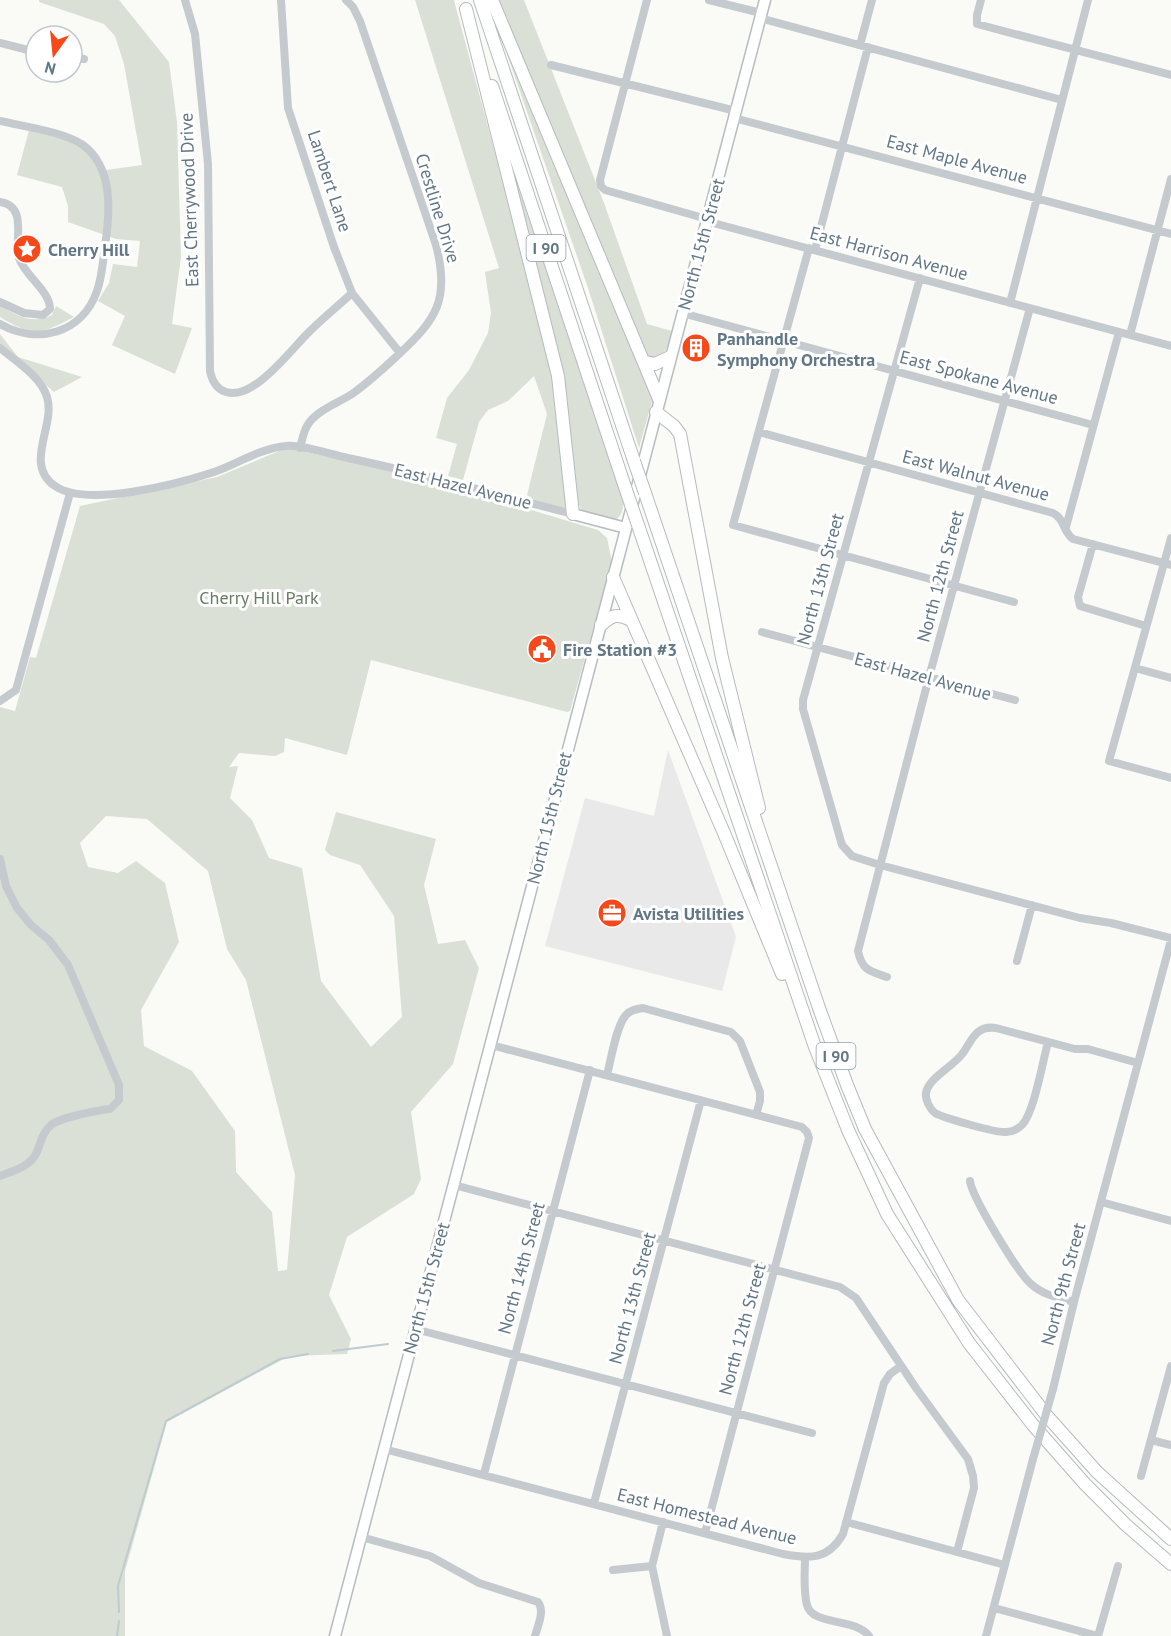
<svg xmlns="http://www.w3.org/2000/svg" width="1171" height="1636" viewBox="0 0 1171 1636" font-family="'PT Sans',sans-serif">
  <rect width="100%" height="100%" fill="#fafaf7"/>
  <path fill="#e8e9e8" d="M668,750L736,937L722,991L545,946L585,798L654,816Z"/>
  <path fill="#dae0d6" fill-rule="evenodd" d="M39,0H119L169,62L177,122L181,257L172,324L192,328L175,374L112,345L125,316L98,301L109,283L113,264L137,267L140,241L116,239L68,222V206L62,187L17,175L29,130C58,137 86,139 99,171L142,165L124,64L115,36L104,24L39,2Z
    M415,0H454L455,4L547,347L559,414L570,506L566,509L533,500L527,495L547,414L534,376L508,401L488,410L479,422L463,480L448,476L457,444L436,438L447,398L469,370L488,333L491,313L485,272L499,268Z
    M497,0H524L604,203L647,324L672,331C669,341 667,354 657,360L647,357Z
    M507,54L511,58L653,398L639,448L588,288Z
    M515,183L519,189L624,503C623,507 622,514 619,517C612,526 590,515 582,512L577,499Z
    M0,306C18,316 33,325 52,315L56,306L74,317C40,335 33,337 0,317Z
    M0,334L18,357L82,377L54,392L0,345Z
    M290,449C394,469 496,499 598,530L607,538L612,562L570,711L567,712L371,660L347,755L285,738L284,752L275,756L239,753L229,767L238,766L230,798L252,820L269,858L302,868L321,981L371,1047L402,1017L394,916L360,865L330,855L325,850L336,812L436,839L424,885L438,944L465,940L479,968L453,1064L411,1112L421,1179L414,1194L347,1237L329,1295L351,1339L347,1354L289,1356L167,1422L125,1571V1636H0V707L15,711L30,657L36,658L80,506L217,477L279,451ZM106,816L147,819L208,871L227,949L246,980L295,1175L287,1270L278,1271L272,1212L236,1172L235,1131L192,1071L144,1046L141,1010L179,942L165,883L136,861L118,873L88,867L80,843Z"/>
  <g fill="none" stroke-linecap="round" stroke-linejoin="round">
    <path stroke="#becbd0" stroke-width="2" d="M333,1351L388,1344
      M119,1612L118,1586L166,1421L280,1359L308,1354
      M117,1636L119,1621"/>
    <g stroke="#b6bcc1" stroke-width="13">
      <path id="major" d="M573,514L626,528
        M335,1636L765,0"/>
    </g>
    <g stroke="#b6bbbf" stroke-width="14">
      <path id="highway" d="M480,0L634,461
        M492,0L659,399
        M466,9L558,376L573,514
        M492,86L625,487
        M644,362L655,364L670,357
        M656,412L674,426L680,434L722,658L759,808
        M645,493L819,1008L847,1085L865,1129L958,1300L1047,1416L1097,1472L1171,1539
        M638,525L815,1047L848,1130L887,1214L969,1343L1033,1425L1085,1484L1126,1525L1171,1564
        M613,577L724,833L782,974
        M601,625C612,615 617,613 631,620"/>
    </g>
    <path stroke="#c5cace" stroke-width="8" d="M185,0L195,34L208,164L210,371C212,381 216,389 226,392C254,401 292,348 310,331C323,318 338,306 352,293
      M281,0L288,108L334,247L352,293L400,353
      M647,0L600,180L601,186L605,190L700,217L717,224L1171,346
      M709,0L761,13
      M981,0L977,15V24L1171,75
      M760,18L1062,100
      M0,43L36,52
      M860,45L872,0
      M72,57L84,59
      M551,65L736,111
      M734,118L1171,234
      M0,121C22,126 65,132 83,145C114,168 110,213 105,246C103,261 102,277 97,291C82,334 37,345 0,324
      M0,202C28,206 14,239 19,258C25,276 50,291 50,309L43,315L24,313L0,302
      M809,248L733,525L1014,602
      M815,250L868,47
      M920,278L803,700V709L842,845L852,856L880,865L1080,918L1111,923L1171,938
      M1010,303L1088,0
      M682,313L1093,425
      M1130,335L1171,179
      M0,348C16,361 41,377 47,397C56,426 23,464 55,486C87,508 177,484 214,472C237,464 261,448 286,446C301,444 332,455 348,458C424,474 498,495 573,514
      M759,432L1053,513C1065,519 1063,532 1073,539L1171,565
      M300,448C302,441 303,433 307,426C315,411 338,403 352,394C369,382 383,369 398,355C437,319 450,299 436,245L360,21L353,7L346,0
      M1066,527L1119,332
      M1171,538L1109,761L1171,778
      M1093,544L1078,597L1080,606L1146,626
      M762,632L1015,700
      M1135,668L1171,678
      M0,701L16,690L70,493
      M0,859L6,886L17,908L31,925L49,940L68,965L119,1085V1100L110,1109C98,1110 59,1118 51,1125C41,1134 41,1144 36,1154C29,1167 13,1171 0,1176
      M1017,961L1032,905
      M887,977C869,971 862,970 858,951L929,677L1030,308
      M1048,1042C1043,1060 1034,1113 1022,1125C1018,1129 1012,1132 1006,1132C996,1133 944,1118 935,1113C930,1109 925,1100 926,1093C928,1078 953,1067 963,1053C972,1040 976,1025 996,1028L1075,1049H1088L1138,1063
      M491,1045L802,1127L807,1132L809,1138L705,1533
      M607,1075C611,1060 616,1026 626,1015C630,1010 636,1009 643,1008L731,1032L740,1041L760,1092V1101L756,1115
      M970,1181C972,1197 1018,1273 1031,1284C1043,1295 1059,1298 1074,1302
      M454,1185L840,1287L856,1298L916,1388L968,1459L973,1476L974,1488L957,1552
      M1101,1202L1171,1221
      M415,1329L812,1433
      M1053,1389L1074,1302L1171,940
      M1151,1440L1171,1445
      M384,1449L783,1554C810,1559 828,1560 843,1534L884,1383L890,1374L901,1366
      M484,1474L590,1070
      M1141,1476L1171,1366
      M594,1503L701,1100
      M663,1522L652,1566L667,1636
      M846,1522L1005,1565
      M361,1537L430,1556L479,1583L538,1602C545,1611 538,1625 535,1636
      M805,1557C805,1572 803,1590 807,1605C812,1626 857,1618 869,1636
      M613,1570L652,1566
      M994,1608L1098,1636
      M986,1636L1033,1459
      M1098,1636L1118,1566"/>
    <use href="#major" stroke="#fff" stroke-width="10"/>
    <use href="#highway" stroke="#fff" stroke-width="12"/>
    <g stroke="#b6bbbf" stroke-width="14" stroke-linecap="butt">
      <path id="highway-bridge" d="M634,461L645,493
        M625,487L638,525"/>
    </g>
    <path stroke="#c5cace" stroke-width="8" d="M1033,1459L1053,1389"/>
    <use href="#highway-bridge" stroke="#fff" stroke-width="12"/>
  </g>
  <defs>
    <g id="sight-disc" transform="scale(1.5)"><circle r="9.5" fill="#f6491b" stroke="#fff"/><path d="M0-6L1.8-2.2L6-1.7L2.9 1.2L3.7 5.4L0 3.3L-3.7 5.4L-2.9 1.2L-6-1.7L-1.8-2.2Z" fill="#fff"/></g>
    <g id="building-disc" transform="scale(1.5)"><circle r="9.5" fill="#f6491b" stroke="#fff"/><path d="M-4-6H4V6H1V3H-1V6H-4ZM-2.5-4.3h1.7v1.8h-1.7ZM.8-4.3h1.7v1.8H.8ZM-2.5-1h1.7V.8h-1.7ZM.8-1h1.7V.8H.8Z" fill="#fff"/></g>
    <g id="civic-disc" transform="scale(1.5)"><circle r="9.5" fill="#f6491b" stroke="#fff"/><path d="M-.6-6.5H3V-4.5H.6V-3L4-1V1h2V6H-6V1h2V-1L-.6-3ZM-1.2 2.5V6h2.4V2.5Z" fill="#fff"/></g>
    <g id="office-disc" transform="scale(1.5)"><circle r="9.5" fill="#f6491b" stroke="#fff"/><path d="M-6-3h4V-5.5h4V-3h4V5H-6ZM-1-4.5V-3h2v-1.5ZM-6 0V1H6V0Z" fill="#fff"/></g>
  </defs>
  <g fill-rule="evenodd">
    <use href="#sight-disc" x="27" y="249"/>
    <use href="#building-disc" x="696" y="348"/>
    <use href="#civic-disc" x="542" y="649"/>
    <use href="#office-disc" x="612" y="913"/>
  </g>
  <g text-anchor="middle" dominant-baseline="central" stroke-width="6" stroke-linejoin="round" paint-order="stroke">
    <g fill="#fff" stroke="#91a0aa" stroke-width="1.5">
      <rect x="526.5" y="235" width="39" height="26" rx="4.5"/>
      <rect x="816.5" y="1043" width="39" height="26" rx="4.5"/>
    </g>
    <g font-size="16" font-weight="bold" fill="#627786">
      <text x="546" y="248">I 90</text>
      <text x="836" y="1056">I 90</text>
    </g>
    <g font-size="18" fill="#627786" stroke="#fff">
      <text transform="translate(957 159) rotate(15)">East Maple Avenue</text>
      <text transform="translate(330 181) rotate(72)">Lambert Lane</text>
      <text transform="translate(189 200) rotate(-92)">East Cherrywood Drive</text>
      <text transform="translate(438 208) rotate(73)">Crestline Drive</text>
      <text transform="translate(701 244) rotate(-75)">North 15th Street</text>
      <text transform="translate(889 253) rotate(15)">East Harrison Avenue</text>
      <text transform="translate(979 377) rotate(15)">East Spokane Avenue</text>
      <text transform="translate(976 475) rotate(15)">East Walnut Avenue</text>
      <text transform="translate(463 486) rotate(14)">East Hazel Avenue</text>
      <text transform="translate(940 576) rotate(-75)">North 12th Street</text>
      <text transform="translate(820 579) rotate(-75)">North 13th Street</text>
      <text transform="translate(923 676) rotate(15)">East Hazel Avenue</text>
      <text transform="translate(549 818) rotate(-76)">North 15th Street</text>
      <text transform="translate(521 1268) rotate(-75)">North 14th Street</text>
      <text transform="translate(1063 1284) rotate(-75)">North 9th Street</text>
      <text transform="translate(426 1288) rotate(-75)">North 15th Street</text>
      <text transform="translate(632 1298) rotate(-75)">North 13th Street</text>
      <text transform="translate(742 1329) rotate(-75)">North 12th Street</text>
      <text transform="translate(707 1516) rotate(14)">East Homestead Avenue</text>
    </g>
    <g font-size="18" font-weight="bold" fill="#627786" stroke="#fff" text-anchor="start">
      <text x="48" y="249">Cherry Hill</text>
      <text x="717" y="338">Panhandle<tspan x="717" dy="21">Symphony Orchestra</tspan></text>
      <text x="563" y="649">Fire Station #3</text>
      <text x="633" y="913">Avista Utilities</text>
    </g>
    <g font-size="18" fill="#677c61" stroke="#fff">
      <text x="259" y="597">Cherry Hill Park</text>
    </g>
  </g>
  <g transform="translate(54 54) rotate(195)"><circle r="28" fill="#ffffff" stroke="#c0c9cf" stroke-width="1.5"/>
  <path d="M0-4.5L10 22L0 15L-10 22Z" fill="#f6491b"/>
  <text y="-9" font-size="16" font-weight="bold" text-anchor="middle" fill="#627786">N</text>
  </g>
</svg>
